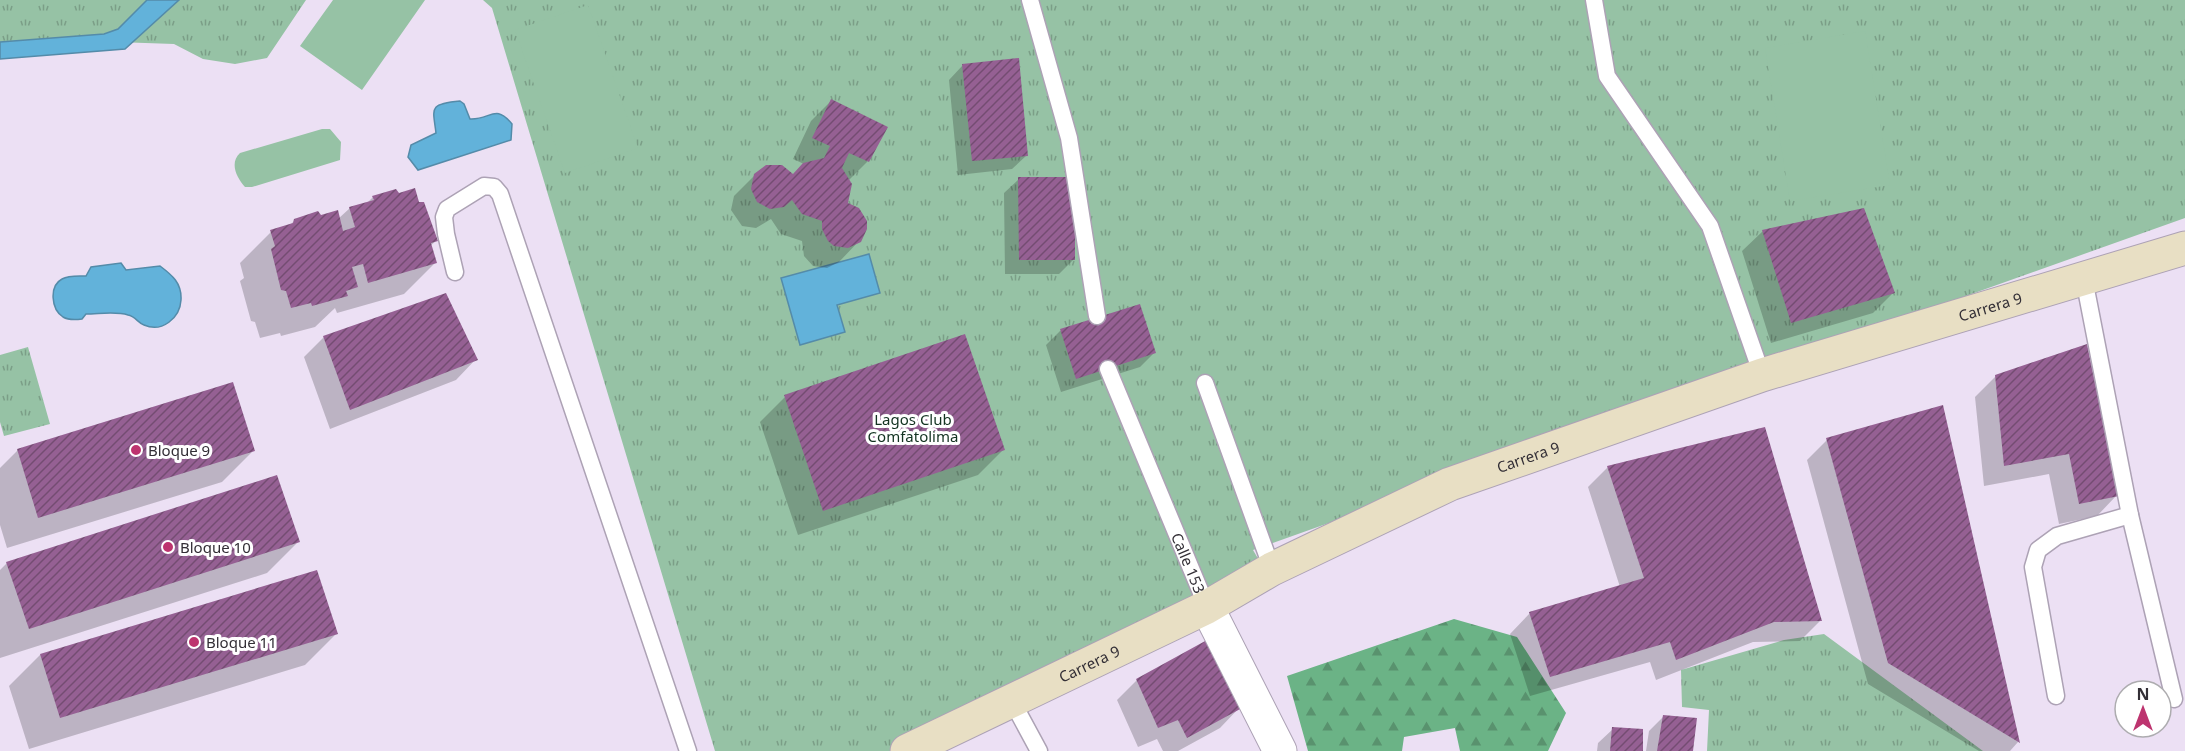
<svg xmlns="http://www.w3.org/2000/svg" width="2185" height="751" viewBox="0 0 2185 751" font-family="'Noto Sans',sans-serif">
  <defs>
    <pattern id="grass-tufts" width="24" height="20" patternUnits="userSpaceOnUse" patternTransform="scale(1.5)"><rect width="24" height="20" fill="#96c2a5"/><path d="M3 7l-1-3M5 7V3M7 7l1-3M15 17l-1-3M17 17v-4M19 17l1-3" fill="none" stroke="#7b9e87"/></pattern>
    <pattern id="forest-firs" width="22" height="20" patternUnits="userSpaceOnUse" patternTransform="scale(1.5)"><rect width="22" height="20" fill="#6bb386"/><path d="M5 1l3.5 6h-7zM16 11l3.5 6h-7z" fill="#59926e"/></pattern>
    <pattern id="building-hatch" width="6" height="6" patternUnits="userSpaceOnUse" patternTransform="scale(1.5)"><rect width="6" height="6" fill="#956093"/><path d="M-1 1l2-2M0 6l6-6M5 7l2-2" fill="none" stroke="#744c72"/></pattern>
  </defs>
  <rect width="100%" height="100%" fill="#ece0f4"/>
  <path fill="url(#grass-tufts)" d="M0,0H306L267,58L235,64L203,59L174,44L116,42L0,50Z
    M483,0H2185V218L1253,550L1263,567L901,751H715L492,8Z
    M28,347L50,424L4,436L0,422V355Z
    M1824,634L1983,751H1707L1709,710L1682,707L1681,670L1784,640Z"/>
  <path fill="url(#forest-firs)" d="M1454,619L1517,637L1566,713L1548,751H1460L1455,728L1404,737L1402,751H1308L1287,676Z"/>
  <path fill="#96c2a5" d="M333,0H425L362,90L300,46Z
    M588,5L638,148L565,173L515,30Z
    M1865,31L1890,185L1790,201L1765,48Z
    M322,129H330L341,142L340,160L252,187H245C237,178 229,163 240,153Z"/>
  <path fill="#62b2da" stroke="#548ba9" stroke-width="1.5" d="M147,0H179L125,49L0,59V42L104,34L118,29Z
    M460,101L464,104L470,119C491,120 495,103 512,124L511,140L418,170L408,157L411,145L436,133C433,108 428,104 460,101Z
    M869,254L880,293L837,305L845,332L800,345L781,278Z
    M121,263L126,270L160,266C172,275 182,283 181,300C180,318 162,333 144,325C138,323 135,316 128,315C116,311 99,314 86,314L82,319C75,320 68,320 63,317C51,309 49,286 62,279C69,275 78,276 86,276L91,267Z"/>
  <path fill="#0003" d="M963,65L1027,155L1012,169L958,175L949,80Z
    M831,101L885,127L867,162L848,181L846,204L859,241L839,262L827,268L813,266L804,256L802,241L781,234L771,219L756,228L742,226L731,210L734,196L760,170L792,176L804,164L793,159L811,121Z
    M1019,179L1074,259L1059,274H1005L1004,193Z
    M399,194L418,204L436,241L430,246L435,263L404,294L337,313L335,308L315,327L281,336L280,333L260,338L255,322L251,321L240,281L244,278L240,263L271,232L289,226L295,220L320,217L338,219L350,208L367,203L373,197Z
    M1763,231L1893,293L1873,313L1771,343L1742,251Z
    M1139,306L1154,353L1140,367L1061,392L1046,345L1060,331Z
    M324,337L476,359L456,380L330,429L304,357Z
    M1996,376L2117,495L2097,516L2059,524L2049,474L1984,486L1975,397Z
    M785,397L1003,450L978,475L798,535L760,422Z
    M1942,406L2018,742L2010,751H1979L1868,684L1807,460L1827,440Z
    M18,450L253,451L222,482L7,548L0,525V468Z
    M1608,467L1820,621L1800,641L1753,642L1656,680L1650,662L1530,696L1510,634L1530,613L1620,587L1588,487Z
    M298,542L267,573L0,658V570L7,563Z
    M336,634L305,665L29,749L9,686L40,655Z
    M1137,680L1240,707L1220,728L1178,751H1163L1157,739L1138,747L1117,700Z
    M1663,717L1692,751H1646L1649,731Z
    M1613,729L1642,751H1597L1598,743Z"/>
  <path fill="url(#building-hatch)" d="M1019,58L1028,156L972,161L962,64Z
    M831,99L888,127L869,162L849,153L842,168L852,184L848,203L859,208L867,221V229L861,242L848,248L834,246L828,241L822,229V221L802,214L792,200L784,207L770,209L757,202L751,189L754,174L766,165H782L793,174L803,163L824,158L830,146L812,138Z
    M1018,177H1075V260H1019Z
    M415,188L419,202H424L438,241L431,243L437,263L368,283L363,264L352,267L358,287L346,291L348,296L312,306L311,303L291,308L286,291L281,290L271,249L275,246L270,230L293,223L294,219L318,211L321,215L338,210L343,231L355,227L349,207L374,200L372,196L396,189L399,193Z
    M1864,208L1895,293L1791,323L1762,230Z
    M446,293L478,360L350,410L323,336Z
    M1140,304L1156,353L1076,379L1060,329Z
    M965,334L1005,450L823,511L784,395Z
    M2087,344L2119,496L2079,504L2069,454L2004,466L1995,375Z
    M233,382L255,451L38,518L17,449Z
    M1943,405L2020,743L1888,663L1826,438Z
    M1765,427L1822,621L1774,622L1676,660L1670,642L1550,677L1529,612L1644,578L1607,466Z
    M277,475L300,542L29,629L6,562Z
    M317,570L338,634L60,718L40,654Z
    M1207,640L1242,708L1187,738L1178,720L1158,728L1136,679Z
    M1663,715L1697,718L1693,751H1657Z
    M1612,727L1643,729V751H1610Z"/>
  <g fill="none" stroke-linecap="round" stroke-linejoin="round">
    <g stroke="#ada2b5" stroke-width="19">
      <g id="lane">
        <path d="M1030,0L1069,138L1097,316"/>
        <path d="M1594,0L1607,76L1710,226L1762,375"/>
        <path d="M455,272L446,234L444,217L447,209L484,186L494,187L500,194L688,751"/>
        <path d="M2084,279L2130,515L2174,699"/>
        <path id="s1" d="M1108,369L1207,607"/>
        <path d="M1205,383L1272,569"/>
        <path d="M2056,696L2033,567L2038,550L2057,536L2130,515"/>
        <path d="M1012,701L1039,751"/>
      </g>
    </g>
    <g stroke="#ada2b5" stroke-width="35">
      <path id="street" d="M1207,607L1280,751"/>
    </g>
    <g stroke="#ada2b5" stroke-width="35">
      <g id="secondary">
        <path id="s2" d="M907,751L1207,607L1272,569L1450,484L1762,375L2185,248"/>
      </g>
    </g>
    <use href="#lane" stroke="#fff" stroke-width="16"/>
    <use href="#street" stroke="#fff" stroke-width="33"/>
    <use href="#secondary" stroke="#e8dfc4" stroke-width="33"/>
  </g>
  <g fill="#bd346f" stroke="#fff" stroke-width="2">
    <circle cx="136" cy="450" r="6"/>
    <circle cx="168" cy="547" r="6"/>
    <circle cx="194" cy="642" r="6"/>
  </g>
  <g text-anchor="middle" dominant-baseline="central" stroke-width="6" stroke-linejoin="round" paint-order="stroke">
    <g font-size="15" fill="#332f36" stroke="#fff">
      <text stroke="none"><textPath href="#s2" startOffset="1174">Carrera 9</textPath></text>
      <text stroke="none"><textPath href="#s2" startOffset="688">Carrera 9</textPath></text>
      <text stroke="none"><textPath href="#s1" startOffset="210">Calle 153</textPath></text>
      <text stroke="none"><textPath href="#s2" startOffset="202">Carrera 9</textPath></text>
    </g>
    <g font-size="15" fill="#133321" stroke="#fff">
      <text x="913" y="419">Lagos Club<tspan x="913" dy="17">Comfatolima</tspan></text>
    </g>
    <g font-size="15" fill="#332f36" stroke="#fff" text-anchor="start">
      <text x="148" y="450">Bloque 9</text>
      <text x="180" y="547">Bloque 10</text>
      <text x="206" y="642">Bloque 11</text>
    </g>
  </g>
  <g transform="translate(2143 709)"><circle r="28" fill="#ffffff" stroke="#adacaf" stroke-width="1.5"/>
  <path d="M0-4.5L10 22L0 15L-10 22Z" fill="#bd346f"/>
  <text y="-9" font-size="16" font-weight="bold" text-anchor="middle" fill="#332f36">N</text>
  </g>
</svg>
